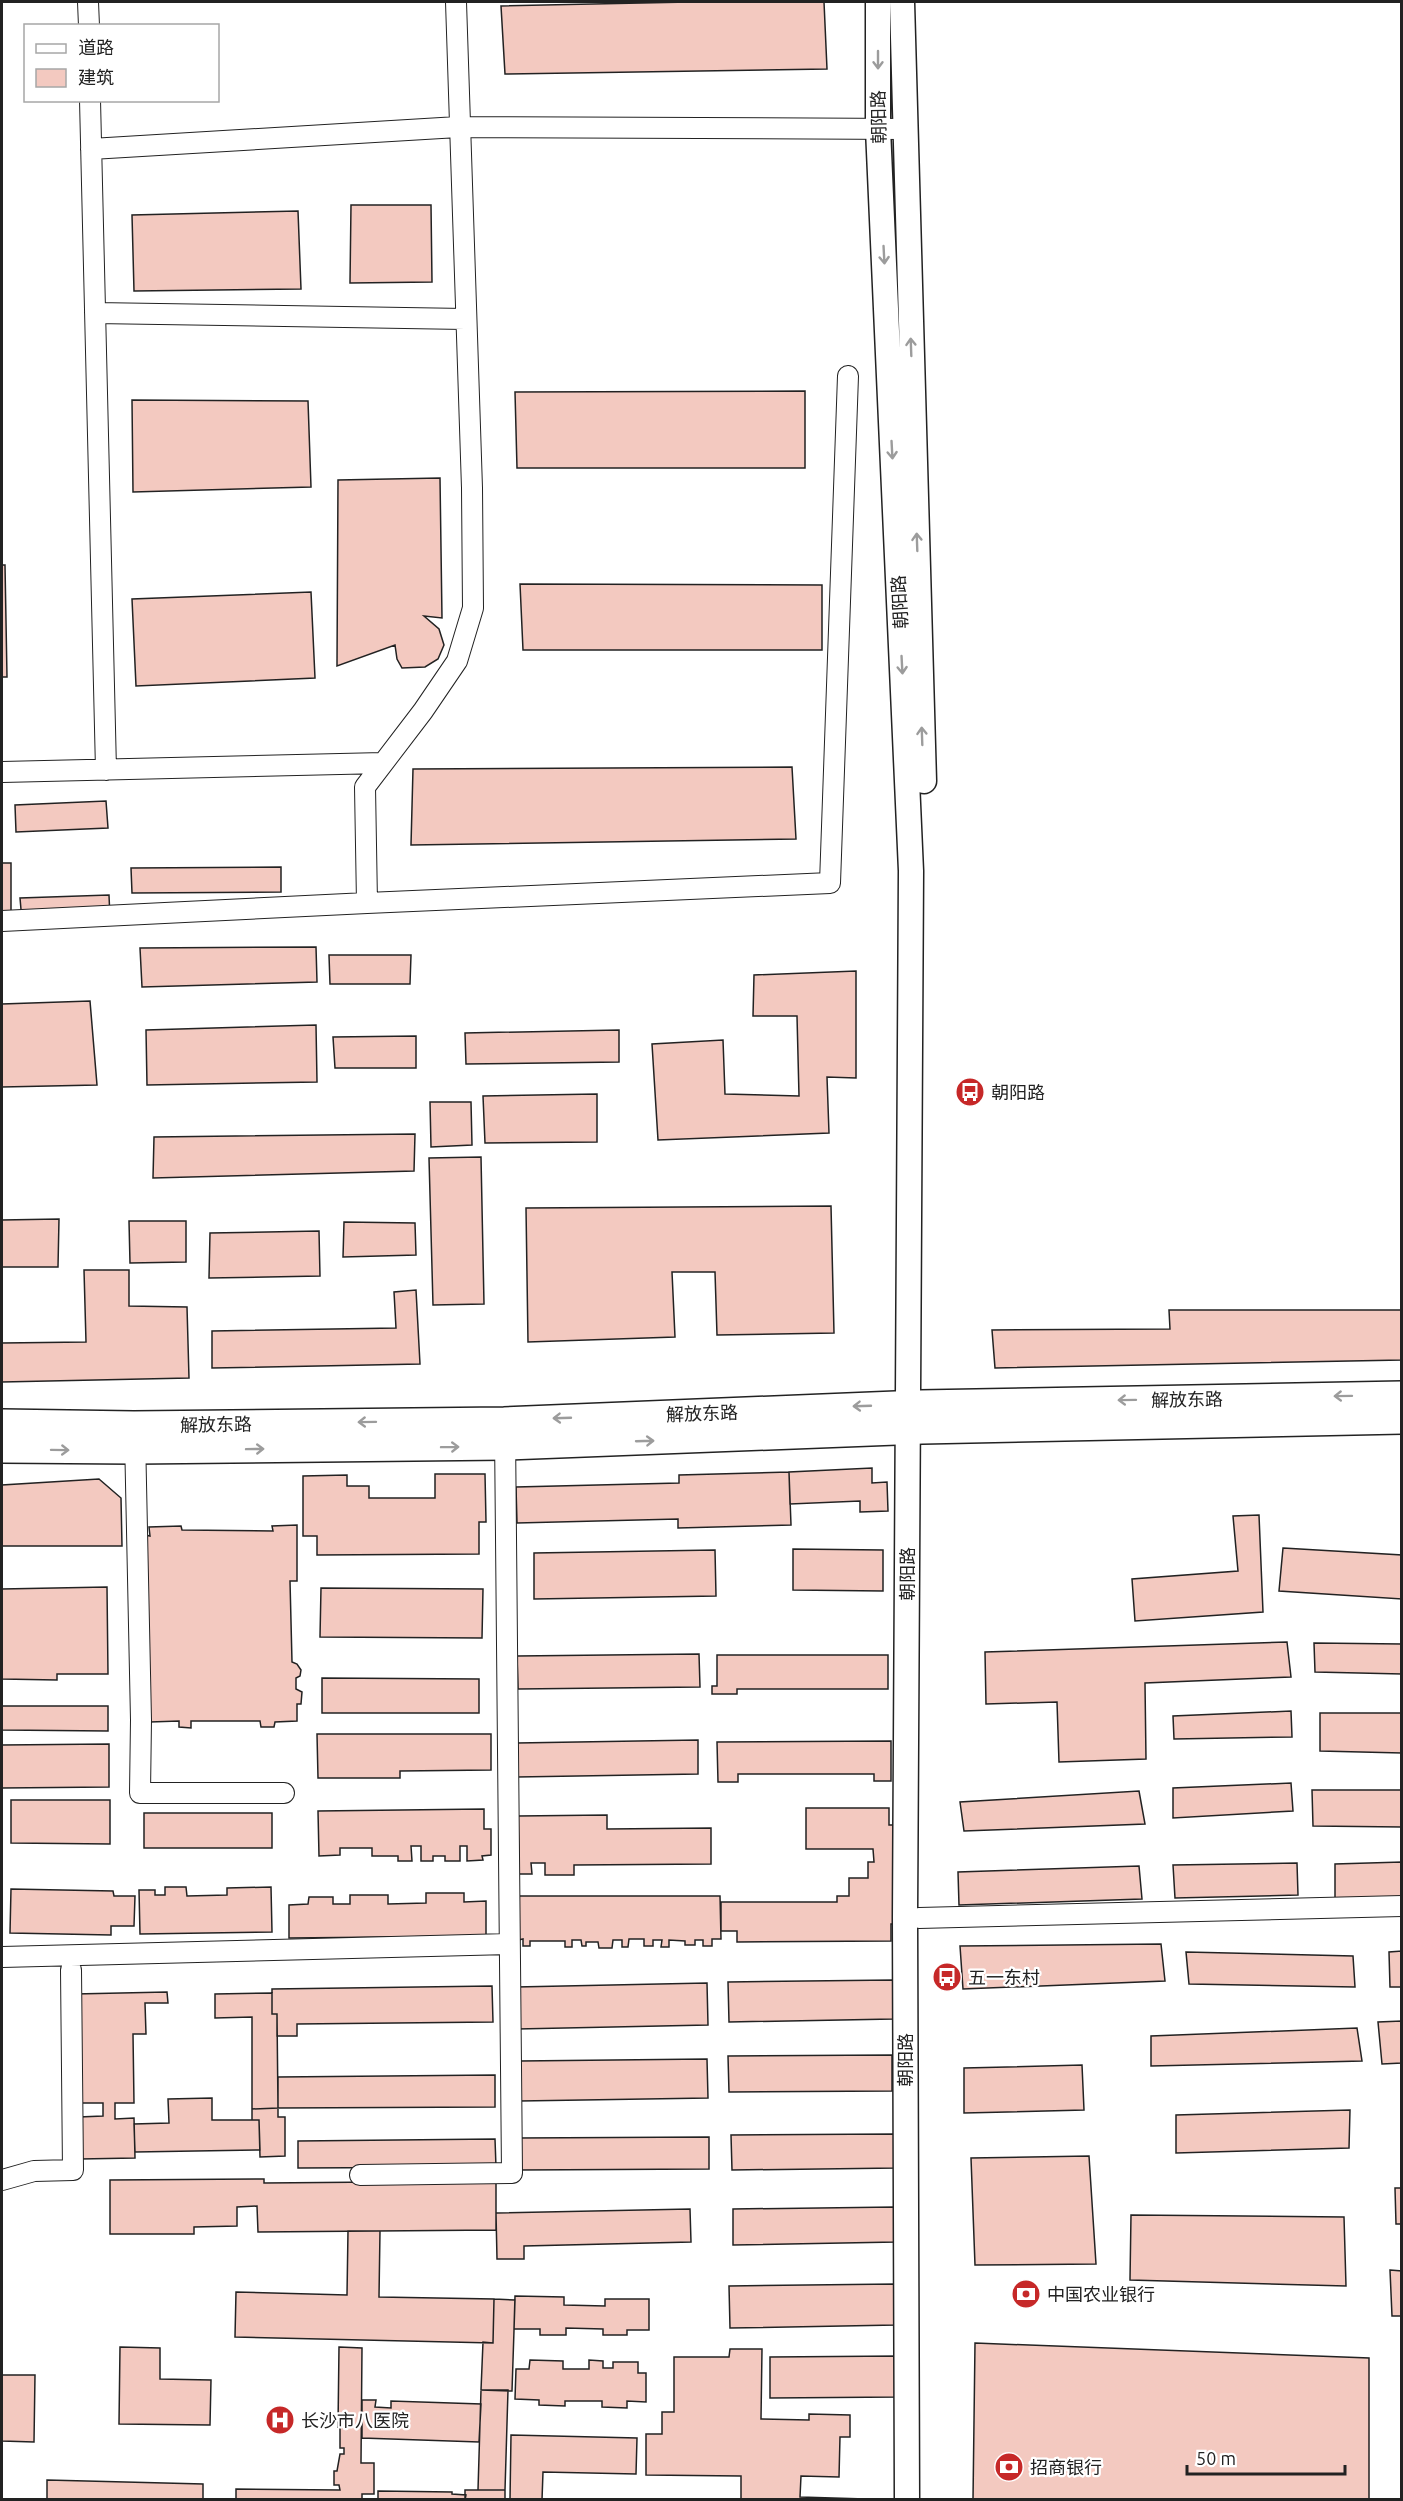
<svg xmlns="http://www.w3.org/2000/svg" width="1403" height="2501" viewBox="0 0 1403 2501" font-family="Ubuntu,'Noto Sans SC',sans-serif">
  <rect width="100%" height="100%" fill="#fff"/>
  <path fill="#f3c9c0" stroke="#222" stroke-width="1.5" d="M690,2H824L827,69L505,74L501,6Z
    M351,205H431L432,282L350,283Z
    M298,211L301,289L134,291L132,215Z
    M805,391V468H517L515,392Z
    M132,400L308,401L311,487L133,492Z
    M440,478L442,618L424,616L439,629L444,645L438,659L425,667L402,668L397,659L395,645L337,666L338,480Z
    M2,565H5L7,677H2Z
    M520,584L822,585V650H523Z
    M311,592L315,678L136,686L132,599Z
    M792,767L796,839L411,845L413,769Z
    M106,801L108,828L16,832L15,805Z
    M2,863H11V927H2Z
    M281,867V892L132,893L131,868Z
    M109,895L110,918L22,921L20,898Z
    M316,947L317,982L142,987L140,948Z
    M329,955H411L410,984H330Z
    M856,971V1078L827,1077L829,1133L658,1140L652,1044L723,1040L725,1094L799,1096L797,1016H753L754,975Z
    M90,1001L97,1085L2,1087V1004Z
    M316,1025L317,1082L147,1085L146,1030Z
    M619,1030V1062L466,1064L465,1033Z
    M416,1036V1068H335L333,1037Z
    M597,1094V1142L485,1143L483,1096Z
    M430,1102H471L472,1145L431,1147Z
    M415,1134L414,1171L153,1178L154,1137Z
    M481,1157L484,1304L433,1305L429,1158Z
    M831,1206L834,1333L717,1335L715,1272H672L675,1337L528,1342L526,1208Z
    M59,1219L58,1267H2V1220Z
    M129,1221H186V1262L130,1263Z
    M344,1222L415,1223L416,1255L343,1257Z
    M319,1231L320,1276L209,1278L210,1233Z
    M84,1270H129V1306L187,1307L189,1378L2,1382V1343L86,1342Z
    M416,1290L420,1364L212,1368V1331L396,1328L394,1292Z
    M1169,1310H1402V1360L995,1368L992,1330L1170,1329Z
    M872,1468V1483L887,1482L888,1511L860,1512V1501L790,1504L789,1472Z
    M789,1472L791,1525L678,1528V1519L517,1523L516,1487L679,1483V1475Z
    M435,1474H485L486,1522H479V1554L317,1555V1536H303V1476L347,1475V1486H369V1498H435Z
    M99,1479L121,1498L122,1546H2V1485Z
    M1259,1515L1263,1612L1135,1621L1132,1579L1238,1571L1233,1516Z
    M297,1525V1581H290L292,1662L297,1664L301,1670L300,1676L296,1678V1689L302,1692L301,1704H297V1721L275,1722L274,1727H261L260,1721H191V1728L179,1727V1721L150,1722L145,1535L150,1536L149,1527L181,1526L182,1530L273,1531L272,1526Z
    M1283,1548L1402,1555V1599L1279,1591Z
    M793,1549L883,1550V1591L793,1590Z
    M715,1550L716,1596L534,1599V1553Z
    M107,1587L108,1674H57V1680L2,1679V1589Z
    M321,1588L483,1589L482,1638L320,1637Z
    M1287,1642L1291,1677L1145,1683L1146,1759L1059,1762L1057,1702L986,1704L985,1652Z
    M1314,1643L1402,1644V1674L1315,1672Z
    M699,1654L700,1687L518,1689L517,1656Z
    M717,1655H888V1689H737V1694H712V1686H717Z
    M322,1678L479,1679V1713H322Z
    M2,1706H108V1731L2,1730Z
    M1291,1711L1292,1737L1174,1739L1173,1716Z
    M1320,1713H1402V1753L1320,1751Z
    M317,1734H491V1770L400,1771V1778H318Z
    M698,1740V1774L517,1777V1743Z
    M891,1741V1781H874V1774H738V1782H718L717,1742Z
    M109,1744V1787L2,1788V1745Z
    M1291,1783L1293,1811L1173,1818V1788Z
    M1312,1790H1402V1827L1313,1826Z
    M1139,1791L1145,1824L964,1831L960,1802Z
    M11,1800H110V1844L11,1843Z
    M806,1808H889V1825H894L895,1924H891V1941L737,1942V1931H721V1902H837V1896H849V1878H868V1862H874L873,1849H806Z
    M484,1809V1829H491V1855L482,1856L483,1860L467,1861V1846H460V1861H445V1856H433V1861H421V1846H411L412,1861H398V1856H372V1848H340V1855L319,1856L318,1811Z
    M144,1813H272V1848H144Z
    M607,1815V1829L711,1828V1864L574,1865V1875H545V1863H531L532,1874H519L518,1816Z
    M1402,1862V1898L1335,1900V1864Z
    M1297,1863L1298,1895L1175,1898L1173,1865Z
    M1139,1866L1142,1899L959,1905L958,1872Z
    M165,1887H186L187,1896L227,1895V1888L271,1887L272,1932L140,1934L139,1890H155V1895H165Z
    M11,1889L113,1891L114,1896H135L134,1926H111V1935L10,1933Z
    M426,1893H464V1902L486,1901V1936L289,1938V1905L308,1904L309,1897H333V1904H350V1895H388V1904L426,1903Z
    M518,1896H720L721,1939H712V1946H703V1940H695V1945H685V1941L669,1940V1947H661L662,1940H653V1946H644V1939H629L628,1947H622V1940H613L612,1948H599L598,1942H586V1946H582L581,1940H572V1947H565V1941H530V1946H523V1939L518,1940Z
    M1161,1944L1165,1981L963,1989L960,1946Z
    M1402,1951V1987H1390L1389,1952Z
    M1186,1952L1353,1956L1355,1987L1189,1984Z
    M893,1980V2019L729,2022L728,1982Z
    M707,1983L708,2025L517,2029L516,1987Z
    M492,1986L493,2022L297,2024V2036H277V2014H272V1989Z
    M167,1992L168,2003H145L146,2034H133L134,2103H115V2119L134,2118L135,2158L80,2159L79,2117L103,2116V2103H77L75,1994Z
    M272,1993V2014H277L278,2108L252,2109V2017L215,2018V1994Z
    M1402,2021V2063L1382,2064L1378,2022Z
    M1357,2028L1362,2061L1151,2066V2036Z
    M892,2055V2091L729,2092L728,2056Z
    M707,2059L708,2098L520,2101V2061Z
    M1082,2065L1084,2110L964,2113V2068Z
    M495,2075V2107L278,2108V2077Z
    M212,2098V2120H259L260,2150L135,2152L134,2124L169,2123L168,2099Z
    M278,2108V2117H285V2156L260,2157L259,2120H252V2109Z
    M1350,2110L1349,2148L1176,2153V2115Z
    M896,2134L897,2168L732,2170L731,2135Z
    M709,2137V2169L518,2170V2138Z
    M495,2139L496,2167L298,2168V2141Z
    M1089,2156L1096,2264L975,2265L971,2158Z
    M264,2179V2183L496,2181V2230L258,2232L257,2206L237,2207V2226L194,2227V2234H110V2180Z
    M1395,2188H1402V2224H1396Z
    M895,2207L896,2242L733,2245V2209Z
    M690,2209L691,2242L524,2246V2259H497L496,2213Z
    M1131,2215L1344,2217L1346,2286L1130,2280Z
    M348,2231H380L379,2297L494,2299L493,2343L235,2337L236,2292L347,2295Z
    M1390,2270L1402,2271V2316H1392Z
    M896,2284V2325L730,2328L729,2286Z
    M515,2296L564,2297V2305L605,2306V2299H649V2330H627V2335H603V2329L566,2328V2335H540V2329H514Z
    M494,2299L515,2300L512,2391L481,2390L483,2342L493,2343Z
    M975,2343L1369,2358V2500H973Z
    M120,2347L160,2348V2379L211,2380L210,2425L119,2424Z
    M339,2347L362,2348L361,2463H374V2494H362V2500H236V2489L340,2490L339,2485H334V2471H337L340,2454H344V2448H340V2427H338Z
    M730,2349H762L761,2419L809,2420V2414L850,2415V2437H840L839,2477L801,2476L800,2497L899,2500H741V2476L646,2475V2434H662V2412H674V2357H729Z
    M899,2356V2397L770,2398V2357Z
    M530,2360L563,2361V2369H589V2360L603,2361V2368H613V2362H638V2373H646V2402L627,2401V2408L602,2407V2401H565V2406L539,2405V2400L515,2399L516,2369H529Z
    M2,2375H35L34,2442L2,2441Z
    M481,2390H508L505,2490H478Z
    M362,2400H376L375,2407L391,2408V2401L481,2404L479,2442L362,2438Z
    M511,2435L637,2438L636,2474L543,2472L542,2500H510Z
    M47,2480L203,2484V2500H47Z
    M465,2490H505V2500H465Z
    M378,2491L452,2492V2494L466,2495L465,2500H378Z"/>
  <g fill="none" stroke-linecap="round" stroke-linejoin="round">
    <g stroke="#222" stroke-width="22">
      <path id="minor" d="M88,2L89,26
        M456,2L472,488L473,608L457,661L423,711L365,787L367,903L830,883L848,376
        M90,100L106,770
        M91,149L458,127L905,129
        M95,313L465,319
        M2,772L383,763
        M2,921L367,903
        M135,1436L141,1720L140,1793H284
        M919,1918L1402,1906
        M2,1957L509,1944
        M360,2175L512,2173L505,1432
        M2,2180L34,2171L73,2170L71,1970"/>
    </g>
    <g stroke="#222" stroke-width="27">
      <path id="tertiary" d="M878,2V129L911,871L905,1917L907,2500
        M902,2L924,781"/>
    </g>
    <g stroke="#222" stroke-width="30">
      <path id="secondary" d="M2,1423L134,1425L504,1421L920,1404L1402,1395
        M2,1449L135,1450L505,1446L922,1430L1402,1420"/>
    </g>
    <use href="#minor" stroke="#fff" stroke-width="20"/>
    <use href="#tertiary" stroke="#fff" stroke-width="24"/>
    <use href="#secondary" stroke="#fff" stroke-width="27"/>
  </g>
  <defs><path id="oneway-shaft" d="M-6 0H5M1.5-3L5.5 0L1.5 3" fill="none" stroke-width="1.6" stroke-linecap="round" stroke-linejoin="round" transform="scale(1.5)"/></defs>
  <g stroke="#9c9c9c">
    <use href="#oneway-shaft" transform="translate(878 60) rotate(90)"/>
    <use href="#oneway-shaft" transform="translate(884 255) rotate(87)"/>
    <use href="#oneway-shaft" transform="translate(911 347) rotate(-92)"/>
    <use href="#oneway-shaft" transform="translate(892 450) rotate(87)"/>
    <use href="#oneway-shaft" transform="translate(917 542) rotate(-92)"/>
    <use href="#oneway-shaft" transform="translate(902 665) rotate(87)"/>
    <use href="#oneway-shaft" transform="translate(922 736) rotate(-92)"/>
    <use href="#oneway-shaft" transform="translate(1343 1396) rotate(179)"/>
    <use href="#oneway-shaft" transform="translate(1127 1400) rotate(179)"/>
    <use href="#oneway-shaft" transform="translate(862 1406) rotate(178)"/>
    <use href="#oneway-shaft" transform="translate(562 1418) rotate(178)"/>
    <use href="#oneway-shaft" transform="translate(367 1422) rotate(179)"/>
    <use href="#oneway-shaft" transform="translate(645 1441) rotate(-2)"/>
    <use href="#oneway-shaft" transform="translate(450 1447) rotate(-1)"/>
    <use href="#oneway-shaft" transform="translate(255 1449) rotate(-1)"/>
    <use href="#oneway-shaft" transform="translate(60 1450) rotate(1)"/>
  </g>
  <defs>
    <g id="bus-disc" transform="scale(1.5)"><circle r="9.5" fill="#c62828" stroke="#fff"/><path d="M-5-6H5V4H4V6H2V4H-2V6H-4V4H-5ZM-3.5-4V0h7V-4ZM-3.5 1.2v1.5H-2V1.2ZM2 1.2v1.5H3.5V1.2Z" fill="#fff"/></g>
    <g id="bank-disc" transform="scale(1.5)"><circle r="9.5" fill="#c62828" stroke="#fff"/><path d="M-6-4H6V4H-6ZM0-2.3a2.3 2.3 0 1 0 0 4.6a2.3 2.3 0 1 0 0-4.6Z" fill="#fff"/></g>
    <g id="hospital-disc" transform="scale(1.5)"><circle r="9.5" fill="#c62828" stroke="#fff"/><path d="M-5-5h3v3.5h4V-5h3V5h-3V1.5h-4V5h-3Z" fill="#fff"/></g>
  </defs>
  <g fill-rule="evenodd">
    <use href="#bus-disc" x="970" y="1092"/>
    <use href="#bus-disc" x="947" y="1977"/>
    <use href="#bank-disc" x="1026" y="2294"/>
    <use href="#hospital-disc" x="280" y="2420"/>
    <use href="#bank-disc" x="1009" y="2467"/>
  </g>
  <g text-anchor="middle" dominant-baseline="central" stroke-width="4.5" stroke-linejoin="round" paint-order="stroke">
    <g font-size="18" fill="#222" stroke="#fff">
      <text transform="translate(878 117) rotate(-91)">朝阳路</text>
      <text transform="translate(899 602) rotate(-93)">朝阳路</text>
      <text transform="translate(1187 1399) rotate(-1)">解放东路</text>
      <text transform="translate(702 1413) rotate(-2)">解放东路</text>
      <text transform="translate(216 1424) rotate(-1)">解放东路</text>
      <text transform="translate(907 1574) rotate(-90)">朝阳路</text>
      <text transform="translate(905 2060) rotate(-90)">朝阳路</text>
    </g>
    <g font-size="18" fill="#222" stroke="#fff" text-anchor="start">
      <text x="991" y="1092">朝阳路</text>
      <text x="968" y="1977">五一东村</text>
      <text x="1047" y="2294">中国农业银行</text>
      <text x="301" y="2420">长沙市八医院</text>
      <text x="1030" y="2467">招商银行</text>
    </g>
  </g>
  <rect width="1403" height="2501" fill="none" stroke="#222222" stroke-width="6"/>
  <rect x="24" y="24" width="195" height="78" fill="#ffffff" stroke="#a7a7a7" stroke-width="1.5"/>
  <rect x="36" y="44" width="30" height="9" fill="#ffffff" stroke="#a7a7a7" stroke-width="1.5"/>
  <text x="78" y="54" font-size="18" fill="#222222">道路</text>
  <rect x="36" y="69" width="30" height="18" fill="#f3c9c0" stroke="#a7a7a7" stroke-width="1.5"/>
  <text x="78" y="84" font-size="18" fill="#222222">建筑</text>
  <path d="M1187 2465v9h158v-9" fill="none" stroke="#222222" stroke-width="3"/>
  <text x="1196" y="2465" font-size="18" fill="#222222" stroke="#ffffff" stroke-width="4.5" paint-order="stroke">50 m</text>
</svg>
